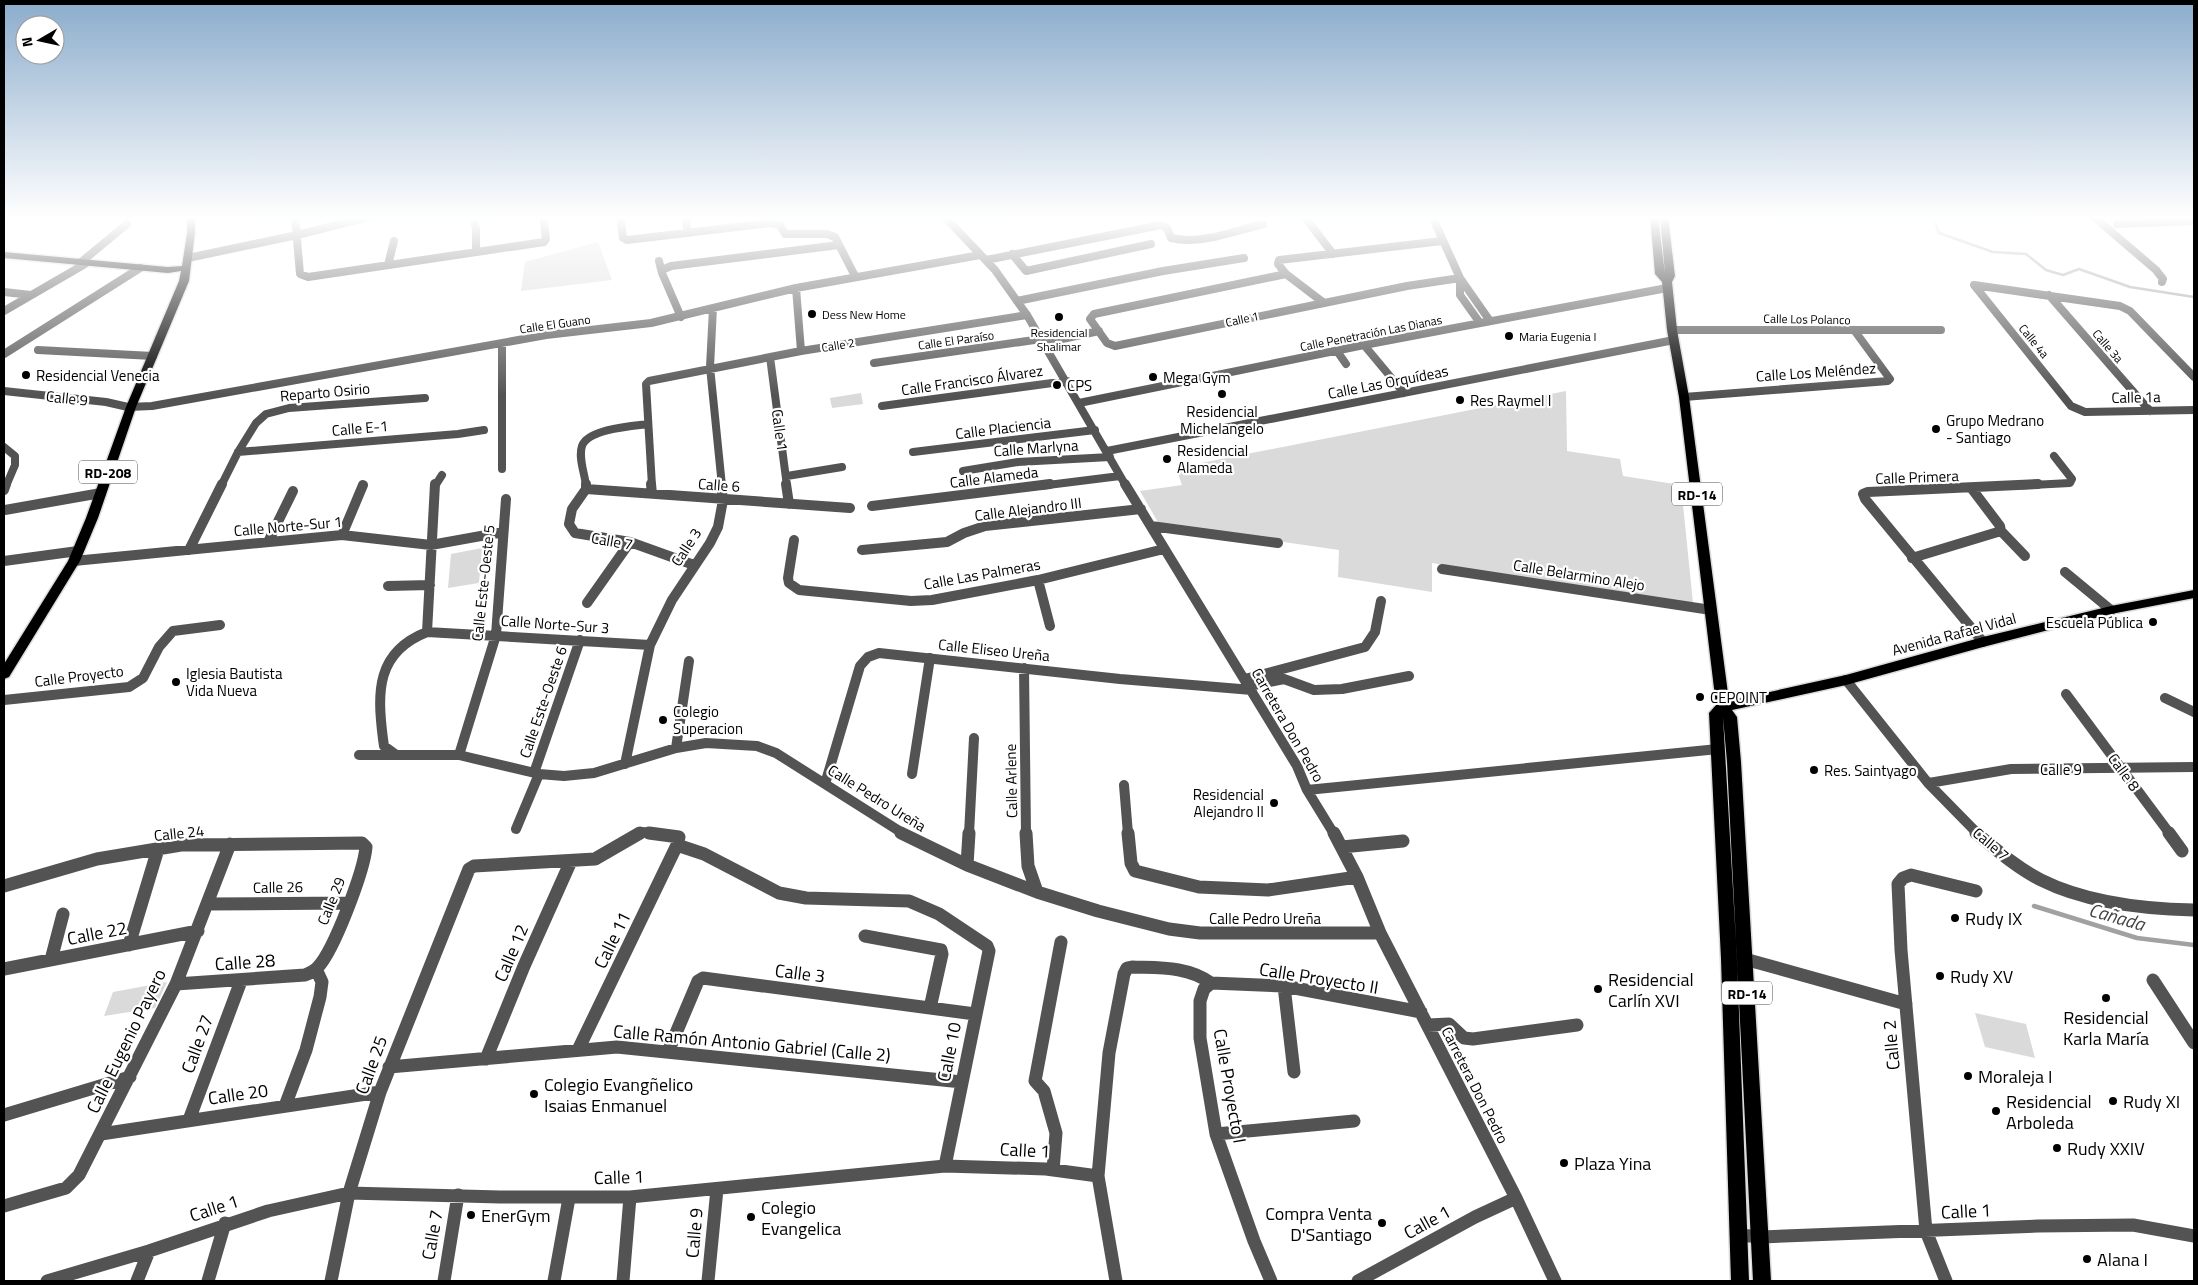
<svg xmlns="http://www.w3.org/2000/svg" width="2198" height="1285" viewBox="0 0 2198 1285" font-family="'Titillium Web',sans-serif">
  <rect width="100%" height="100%" fill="#fff"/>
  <path fill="#dadada" d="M598,242L612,280L521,291L525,262Z
    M1566,391L1567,451L1620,459L1623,476L1681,485L1693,603L1432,563V592L1338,577L1339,550L1159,524L1140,491L1182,485L1176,468Z
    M861,393L863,404L832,408L830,398Z
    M482,548L479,583L448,588L451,554Z
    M167,982L155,1008L104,1016L113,992Z
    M1975,1013L2026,1024L2035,1058L1985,1047Z"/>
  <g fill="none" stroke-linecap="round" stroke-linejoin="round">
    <path stroke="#a1a1a1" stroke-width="2.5" d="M1933,216L1939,233L1993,252L2026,254L2046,270L2063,275L2079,269L2130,287L2194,297"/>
    <path stroke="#a1a1a1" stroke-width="4.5" d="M2034,906L2137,938L2194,945"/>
    <g stroke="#dbdbdb" stroke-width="3">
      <path id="major" d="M187,216H195V233L189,281L136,407L98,518L80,561L9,677L4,679V664L68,561L86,518L126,407L179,281L181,271L168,273L4,258V252L168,267L182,266L187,233Z
        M1650,216H1658L1665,274L1660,216H1668L1675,276L1672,282L1677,330L1689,397L1729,701L1846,675L1983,637L2111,606L2194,590V598L2111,614L1983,647L1846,685L1732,710L1737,717L1741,762L1771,1281H1753L1727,762L1723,717L1737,959L1749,1281H1731L1721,959L1709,713L1716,705L1679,397L1667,330L1662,282L1655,274Z"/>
    </g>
    <path stroke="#535353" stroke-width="8" d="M295,216L300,274L308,277L544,242L546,239L543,216
      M473,216L476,229V252
      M620,216L623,238L627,240L771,223L780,225L785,234H827L835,237L855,276
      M685,216L688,233
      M944,216L995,270L1027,315L1126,486
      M1304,216L1333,254
      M1432,216L1460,278L1490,321
      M2093,216L2156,270L2163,279L2162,282
      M2117,224L2194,221
      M1012,254L1026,271L1151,244
      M188,258L297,235L372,216
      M986,260L1161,225L1167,228L1171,238C1201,245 1234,231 1263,224
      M659,261L662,273L681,317
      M80,263L127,224
      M388,265L394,241
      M662,270L671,266L839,245
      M1286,274L1094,314L1090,319L1107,343L1115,346L1407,286L1460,278
      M1460,279V295L1480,323
      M796,288L801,351
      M4,292L31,295
      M2049,295L2150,411
      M1017,301L1163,271L1244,258
      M1324,303L1286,274L1278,264L1279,260L1442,241
      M713,308L710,367L722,486
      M4,311L85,264
      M1672,330H1941
      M1044,343L1099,331
      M502,344V469
      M1364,345L1404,393
      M38,350L153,356
      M1337,351L1346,364
      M4,354L140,268
      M770,357L787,486
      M874,363L1041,339
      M2194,377L2130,311L2120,306L1974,285L2071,406L2085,412L2194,410
      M4,391L106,402L128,407L152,406L546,335L651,323L796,288L980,255
      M1684,397L1888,381L1890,379L1854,330
      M1079,403L1364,345L1667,288
      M882,406L1067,381
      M4,447L15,456V465L6,486
      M1107,451L1674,340
      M238,452L458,434L484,430
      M913,452L1095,430
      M963,471L1018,462L1110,457
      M787,476L842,467
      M221,486L238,452L256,423L266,414L289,408L425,398
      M435,486L442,475
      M586,486C585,474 578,458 582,446C588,429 632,426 648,424
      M652,486L646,384L649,381L801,351L1027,315
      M1040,486L1120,476
      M2010,486L2070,483L2072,479L2054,456"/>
    <path stroke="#535353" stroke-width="10" d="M586,484V489L572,509L569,524L575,533L630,542L694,565
      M651,484L652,494
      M786,484L789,504
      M1125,484L1297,766L1307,790L1334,834
      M586,489L850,508
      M4,490L6,484
      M872,506L1050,484
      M5,510L101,493
      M1151,526L1278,543
      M2001,531L2025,556
      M342,535L363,485
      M794,540L788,578L789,583L799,590L911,601L932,600L1038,580L1164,549
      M268,542L293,491
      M189,550L222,484
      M862,550L947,542L964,533L985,526L1141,509
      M1912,558L2001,531L2000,526L1972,489
      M4,561L78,551
      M74,561L342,535L431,545L503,532
      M1442,569L1711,610
      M2065,572L2111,610
      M1038,580L1050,626
      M388,586L430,585
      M587,603L630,542
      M427,632L435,484
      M1983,642L1865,499L1863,494L1868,492L2038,484
      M1024,668L1026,834
      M1245,679L1365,647L1375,632L1381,601
      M1846,680L1928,783L1978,834
      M1249,686L1284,679L1314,690L1342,689L1409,676
      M2066,694L2170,834
      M2165,698L2194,712
      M4,700L129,687L143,678L159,647L173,631L220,625
      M676,748L689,661
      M395,754L384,746L383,739C377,692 376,652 427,632L650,645
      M359,755H459L539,774L564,776L594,773L676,748L706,743L757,746L776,753L904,834
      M459,755L496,635L506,499
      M625,764L650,645L672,600L710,543L718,527L723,500L721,484
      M534,773L580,640
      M912,774L930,658
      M1929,783L2011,769L2194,767
      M825,784L860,666L868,657L879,653L1120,679L1252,690
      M1124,785L1128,834
      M1307,790L1718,749
      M516,829L539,774
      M638,834L642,832L658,834
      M969,834L974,738"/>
    <path stroke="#535353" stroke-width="13" d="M901,833L967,865L1037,892L1098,911L1169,929L1200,933H1380
      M1026,833L1028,866L1037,892
      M1128,833L1131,863L1135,871L1199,887L1268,890L1357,877
      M1334,833L1357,877L1380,933L1516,1198L1555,1281
      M1976,833C1997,850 2017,868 2041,880C2087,903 2143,909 2194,910
      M2169,833L2182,851
      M677,845L704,854L779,893L806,898L909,901L939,914L987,946L989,951L945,1166
      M1342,847L1403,841
      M967,865L969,833
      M4,886L97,859L181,845L362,843L366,847C364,871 334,950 318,967C315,971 310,973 305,975L176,984
      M208,904L348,903
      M865,936L941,950L942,954L930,1008
      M129,945L158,849
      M1741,958L1906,1004
      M51,960L63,914
      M4,969L198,931
      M2153,980L2194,1043
      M1211,983L1204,989L1200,1001V1038L1216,1134L1254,1241L1271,1281
      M1211,983L1284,986L1421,1012
      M1284,986L1294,1072
      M1428,1025L1449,1024L1464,1038L1473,1039L1577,1025
      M578,1050L677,845L679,837L649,833
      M668,1052L698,981L703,978L975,1014
      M486,1059L524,966L571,861
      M389,1067L617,1047L962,1082
      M285,1106L306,1050L320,997L322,982L316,969
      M4,1115L130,1077
      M189,1120L241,981
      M101,1134L380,1092
      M1216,1134L1354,1121
      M1053,1170L1056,1133L1044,1091L1035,1081L1061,942
      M4,1206L66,1188L79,1175L176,984L230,844
      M1739,1235L1761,1237L2038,1226L2133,1225L2194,1236
      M47,1281L149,1251L268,1211L349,1193L500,1197H630L945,1166L1046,1169L1098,1176
      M137,1281L149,1251
      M208,1281L225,1223
      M331,1281L349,1193L380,1092L469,869L474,866L595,859L640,833
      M444,1281L458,1195
      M554,1281L569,1198
      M623,1281L630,1197
      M708,1281L717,1189
      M1116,1281L1098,1176L1109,1053L1124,974L1127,968L1132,967C1160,968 1187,966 1211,983
      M1358,1281L1475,1217L1516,1198
      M1946,1281L1926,1231L1901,950L1898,884L1903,878L1911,875L1976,891"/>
    <use href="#major" fill="#000" fill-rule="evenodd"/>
  </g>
  <linearGradient id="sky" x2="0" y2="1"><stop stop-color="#8baccc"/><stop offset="0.55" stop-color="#fff"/><stop offset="1" stop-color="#fff" stop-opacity="0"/></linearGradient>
  <rect width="2198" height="396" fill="url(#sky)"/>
  <g fill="#000" stroke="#fff" stroke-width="2">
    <circle cx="812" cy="314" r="5"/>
    <circle cx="1059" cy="317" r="5"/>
    <circle cx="1509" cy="336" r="5"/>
    <circle cx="26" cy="375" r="5"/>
    <circle cx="1153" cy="377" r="5"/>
    <circle cx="1057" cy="385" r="5"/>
    <circle cx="1222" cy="394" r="5"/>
    <circle cx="1460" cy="400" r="5"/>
    <circle cx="1936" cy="429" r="5"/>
    <circle cx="1167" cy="459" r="5"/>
    <circle cx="2153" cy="622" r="5"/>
    <circle cx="176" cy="682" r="5"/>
    <circle cx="1700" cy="697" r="5"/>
    <circle cx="663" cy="720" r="5"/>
    <circle cx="1814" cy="770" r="5"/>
    <circle cx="1274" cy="803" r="5"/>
    <circle cx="1955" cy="918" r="5"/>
    <circle cx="1940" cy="976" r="5"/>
    <circle cx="1598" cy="989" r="5"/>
    <circle cx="2106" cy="998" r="5"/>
    <circle cx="1968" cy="1076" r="5"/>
    <circle cx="534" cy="1094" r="5"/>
    <circle cx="2113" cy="1101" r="5"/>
    <circle cx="1996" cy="1111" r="5"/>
    <circle cx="2057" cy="1148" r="5"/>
    <circle cx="1564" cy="1163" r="5"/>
    <circle cx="471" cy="1215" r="5"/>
    <circle cx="751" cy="1217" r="5"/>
    <circle cx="1382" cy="1223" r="5"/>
    <circle cx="2087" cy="1259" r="5"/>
  </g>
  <g text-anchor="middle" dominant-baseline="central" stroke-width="4.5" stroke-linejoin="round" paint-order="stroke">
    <g font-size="12" fill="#000" stroke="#fff" text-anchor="start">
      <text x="822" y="314">Dess New Home</text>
      <text x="1059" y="332" text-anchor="middle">Residencial<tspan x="1059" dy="14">Shalimar</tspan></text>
      <text x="1519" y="336">Maria Eugenia I</text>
    </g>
    <g font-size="12" fill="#000" stroke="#fff">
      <text transform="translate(1242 319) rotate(-12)">Calle 1</text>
      <text transform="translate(1807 319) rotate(1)">Calle Los Polanco</text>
      <text transform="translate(555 324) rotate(-8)">Calle El Guano</text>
      <text transform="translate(1371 333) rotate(-11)">Calle Penetración Las Dianas</text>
      <text transform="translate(956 340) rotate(-8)">Calle El Paraíso</text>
      <text transform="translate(2034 341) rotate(51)">Calle 4a</text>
      <text transform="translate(838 345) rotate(-9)">Calle 2</text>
      <text transform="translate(2108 346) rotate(49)">Calle 3a</text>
    </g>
    <g fill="#fff" stroke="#4c4c4c" stroke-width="1">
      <rect x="79" y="460.5" width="58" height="23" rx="4"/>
      <rect x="1672" y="482.5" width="50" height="23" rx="4"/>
      <rect x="1722" y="981.5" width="50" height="23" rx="4"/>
    </g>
    <g font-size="14" font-weight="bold" fill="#000">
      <text x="108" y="472">RD-208</text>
      <text x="1697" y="494">RD-14</text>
      <text x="1747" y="993">RD-14</text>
    </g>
    <g font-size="15" fill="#000" stroke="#fff">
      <text transform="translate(1816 372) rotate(-4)">Calle Los Meléndez</text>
      <text transform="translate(972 380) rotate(-8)">Calle Francisco Álvarez</text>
      <text transform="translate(1388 382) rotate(-11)">Calle Las Orquídeas</text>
      <text transform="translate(325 392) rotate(-5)">Reparto Osirio</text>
      <text transform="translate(2136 397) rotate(-1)">Calle 1a</text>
      <text transform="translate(67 398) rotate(6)">Calle 9</text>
      <text transform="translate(360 428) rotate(-5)">Calle E-1</text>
      <text transform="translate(1003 428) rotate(-7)">Calle Placiencia</text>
      <text transform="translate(780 430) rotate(82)">Calle 1</text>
      <text transform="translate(1036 448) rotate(-4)">Calle Marlyna</text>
      <text transform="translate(994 477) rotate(-7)">Calle Alameda</text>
      <text transform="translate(1917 477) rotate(-2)">Calle Primera</text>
      <text transform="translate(719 485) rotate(4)">Calle 6</text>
      <text transform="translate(1028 509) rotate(-7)">Calle Alejandro III</text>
      <text transform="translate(288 526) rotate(-5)">Calle Norte-Sur 1</text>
      <text transform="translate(612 541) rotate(10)">Calle 7</text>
      <text transform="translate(686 547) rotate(-57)">Calle 3</text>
      <text transform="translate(982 574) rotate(-10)">Calle Las Palmeras</text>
      <text transform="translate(1579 575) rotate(9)">Calle Belarmino Alejo</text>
      <text transform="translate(483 583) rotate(-84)">Calle Este-Oeste 5</text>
      <text transform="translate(555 624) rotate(4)">Calle Norte-Sur 3</text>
      <text transform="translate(1954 634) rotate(-15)">Avenida Rafael Vidal</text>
      <text transform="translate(994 650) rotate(6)">Calle Eliseo Ureña</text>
      <text transform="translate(79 676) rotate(-7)">Calle Proyecto</text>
      <text transform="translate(543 702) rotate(-71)">Calle Este-Oeste 6</text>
      <text transform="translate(1288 725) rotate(60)">Carretera Don Pedro</text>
      <text x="2061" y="769">Calle 9</text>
      <text transform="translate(2124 772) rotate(54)">Calle 8</text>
      <text transform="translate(1011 781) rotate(-91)">Calle Arlene</text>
      <text transform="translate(877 798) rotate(32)">Calle Pedro Ureña</text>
      <text transform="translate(179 833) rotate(-6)">Calle 24</text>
      <text transform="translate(1991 844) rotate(40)">Calle 7</text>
      <text transform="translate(278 887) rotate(-1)">Calle 26</text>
      <text transform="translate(331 901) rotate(-68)">Calle 29</text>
      <text x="1265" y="918">Calle Pedro Ureña</text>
      <text transform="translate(1475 1085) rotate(63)">Carretera Don Pedro</text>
    </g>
    <g font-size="15" fill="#000" stroke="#fff" text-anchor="start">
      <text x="36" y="375">Residencial Venecia</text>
      <text x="1163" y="377">Mega Gym</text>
      <text x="1067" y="385">CPS</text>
      <text x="1470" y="400">Res Raymel I</text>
      <text x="1222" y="411" text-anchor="middle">Residencial<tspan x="1222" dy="17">Michelangelo</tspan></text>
      <text x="1946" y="420">Grupo Medrano<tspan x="1946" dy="17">- Santiago</tspan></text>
      <text x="1177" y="450">Residencial<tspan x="1177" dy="17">Alameda</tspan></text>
      <text x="2143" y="622" text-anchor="end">Escuela Pública</text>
      <text x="186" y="673">Iglesia Bautista<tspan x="186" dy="17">Vida Nueva</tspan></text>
      <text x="1710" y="697">CEPOINT</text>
      <text x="673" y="711">Colegio<tspan x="673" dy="17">Superacion</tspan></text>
      <text x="1824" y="770">Res. Saintyago</text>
      <text x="1264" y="794" text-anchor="end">Residencial<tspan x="1264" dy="17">Alejandro II</tspan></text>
    </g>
    <g font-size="18" fill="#000" stroke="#fff" text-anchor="start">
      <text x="1965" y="918">Rudy IX</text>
      <text x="1950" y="976">Rudy XV</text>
      <text x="1608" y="979">Residencial<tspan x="1608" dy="21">Carlín XVI</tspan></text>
      <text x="2106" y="1017" text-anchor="middle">Residencial<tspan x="2106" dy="21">Karla María</tspan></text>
      <text x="1978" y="1076">Moraleja I</text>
      <text x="544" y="1084">Colegio Evangñelico<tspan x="544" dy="21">Isaias Enmanuel</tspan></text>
      <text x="2006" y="1101">Residencial<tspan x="2006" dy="21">Arboleda</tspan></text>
      <text x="2123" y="1101">Rudy XI</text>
      <text x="2067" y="1148">Rudy XXIV</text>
      <text x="1574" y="1163">Plaza Yina</text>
      <text x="761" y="1207">Colegio<tspan x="761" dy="21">Evangelica</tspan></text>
      <text x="1372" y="1213" text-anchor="end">Compra Venta<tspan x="1372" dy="21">D'Santiago</tspan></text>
      <text x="481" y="1215">EnerGym</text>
      <text x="2097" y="1259">Alana I</text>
    </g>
    <g font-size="18" fill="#000" stroke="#fff">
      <text transform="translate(97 933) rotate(-11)">Calle 22</text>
      <text transform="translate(612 940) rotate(-64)">Calle 11</text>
      <text transform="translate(511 953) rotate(-67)">Calle 12</text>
      <text transform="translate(245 962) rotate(-4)">Calle 28</text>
      <text transform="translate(800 973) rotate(7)">Calle 3</text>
      <text transform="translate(1319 978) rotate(9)">Calle Proyecto II</text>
      <text transform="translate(126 1041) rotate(-64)">Calle Eugenio Payero</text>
      <text transform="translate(752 1043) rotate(5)">Calle Ramón Antonio Gabriel (Calle 2)</text>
      <text transform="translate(197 1044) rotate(-70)">Calle 27</text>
      <text transform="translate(1891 1045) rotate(-95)">Calle 2</text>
      <text transform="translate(949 1052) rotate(-79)">Calle 10</text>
      <text transform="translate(371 1065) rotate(-70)">Calle 25</text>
      <text transform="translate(1230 1086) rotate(80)">Calle Proyecto I</text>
      <text transform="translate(238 1094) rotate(-8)">Calle 20</text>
      <text transform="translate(1025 1150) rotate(3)">Calle 1</text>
      <text transform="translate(619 1177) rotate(-2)">Calle 1</text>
      <text transform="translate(214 1208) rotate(-18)">Calle 1</text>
      <text transform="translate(1966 1211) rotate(-3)">Calle 1</text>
      <text transform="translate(1427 1222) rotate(-29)">Calle 1</text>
      <text transform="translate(694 1233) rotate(-85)">Calle 9</text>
      <text transform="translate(432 1235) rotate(-80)">Calle 7</text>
    </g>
    <g font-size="19" font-style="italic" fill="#424242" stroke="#fff">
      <text transform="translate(2117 916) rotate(16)">Cañada</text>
    </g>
  </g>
  <rect width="2198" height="1285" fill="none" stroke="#000000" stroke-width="10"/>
  <g transform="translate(40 40) rotate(261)"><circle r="24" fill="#ffffff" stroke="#999999"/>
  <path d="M0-4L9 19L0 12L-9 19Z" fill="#000000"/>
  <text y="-8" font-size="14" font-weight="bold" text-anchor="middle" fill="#000000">N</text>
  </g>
</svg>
